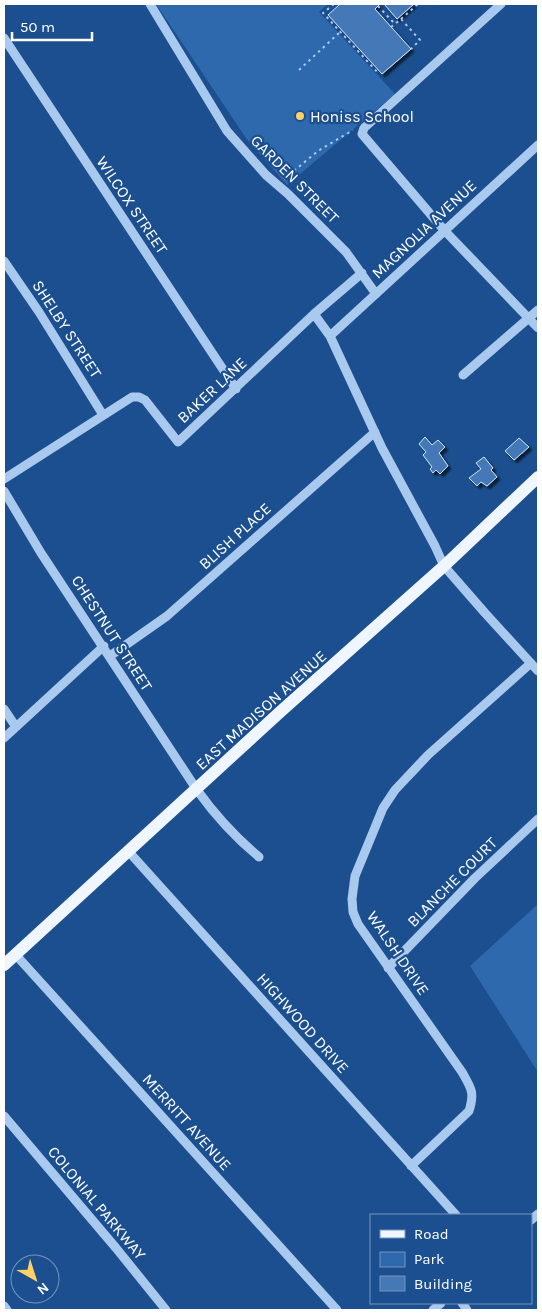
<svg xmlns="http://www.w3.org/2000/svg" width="542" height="1314" viewBox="0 0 542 1314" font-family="Karla,sans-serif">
  <defs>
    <filter id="shadow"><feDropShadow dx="3" dy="3" stdDeviation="1" flood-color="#0009"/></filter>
  </defs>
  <rect width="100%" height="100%" fill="#1b4f8f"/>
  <path fill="#2e69ad" d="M156,4H328L319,12L395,94L287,185L246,138Z
    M538,904V1072L470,966Z"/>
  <path fill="#4478b7" stroke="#cfe3fa" filter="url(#shadow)" d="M340,4H380L375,9L411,49L382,74L328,15Z
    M384,4H414L397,19Z
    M425,437L432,445L438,440L445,447L439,453L448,466L440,474L436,470L433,473L430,469L432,467L423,455L426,452L419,444Z
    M519,438L529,447L514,460L505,451Z
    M484,457L493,468L491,470L497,477L487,486L481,482L477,486L469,478L481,469L476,463Z"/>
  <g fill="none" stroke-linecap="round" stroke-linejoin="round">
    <path stroke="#a9c9ee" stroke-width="2" stroke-dasharray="2.5 4" stroke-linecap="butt" d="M334,4L323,13L379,74
      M378,6L395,24
      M401,19L418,4
      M391,27L401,19L420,40L411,49
      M299,70L340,32
      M284,179L318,151L353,130"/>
    <path stroke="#a9c9ee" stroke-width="9" d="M150,4L227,131L266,175L288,194L346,252L376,294
      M501,4L364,128L362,134L444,230L538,328
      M4,38L236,389
      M4,261L39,312L103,415
      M314,314L330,336L382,448L435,546L444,566L485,613L538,671
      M330,336L538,145
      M463,375L538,310
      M4,479L132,397H139L145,400L178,442L314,314L362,273
      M4,491L41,553L197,790C215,815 235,837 259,857
      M110,656L167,616L375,432
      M4,709L16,727
      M4,738L104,646
      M129,852L456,1215
      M15,954L337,1310
      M388,968L475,878L538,819
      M4,1116L116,1248L166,1310
      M411,1166L469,1111C475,1092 471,1088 462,1072L358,924L353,912L352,899L355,876L383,808L395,790L428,755L531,663
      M531,1220L538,1214
      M462,1303L467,1310
      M4,1306L7,1310
      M433,1310L441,1303"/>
    <path stroke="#f0f6ff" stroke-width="12" d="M4,965L280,712L444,566L538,477"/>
  </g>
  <circle fill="#ffd166" stroke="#1b4f8f" stroke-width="2" cx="300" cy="116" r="5"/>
  <g text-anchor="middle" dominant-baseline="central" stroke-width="4.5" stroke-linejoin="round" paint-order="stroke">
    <g font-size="16" fill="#fff" stroke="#1b4f8f" text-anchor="start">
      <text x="310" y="116">Honiss School</text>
    </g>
    <g font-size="16" fill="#fff" stroke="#1b4f8f">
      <text transform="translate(295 179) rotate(45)">GARDEN STREET</text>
      <text transform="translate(132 205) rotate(56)">WILCOX STREET</text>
      <text transform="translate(424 229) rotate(-43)">MAGNOLIA AVENUE</text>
      <text transform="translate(67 329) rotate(57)">SHELBY STREET</text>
      <text transform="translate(212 390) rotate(-43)">BAKER LANE</text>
      <text transform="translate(235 536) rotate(-42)">BLISH PLACE</text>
      <text transform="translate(112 633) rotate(57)">CHESTNUT STREET</text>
      <text transform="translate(261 710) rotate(-42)">EAST MADISON AVENUE</text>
      <text transform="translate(452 882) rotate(-45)">BLANCHE COURT</text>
      <text transform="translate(398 953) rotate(56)">WALSH DRIVE</text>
      <text transform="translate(303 1023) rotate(48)">HIGHWOOD DRIVE</text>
      <text transform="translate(187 1122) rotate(48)">MERRITT AVENUE</text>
      <text transform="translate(97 1203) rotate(50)">COLONIAL PARKWAY</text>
    </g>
  </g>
  <rect width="542" height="1314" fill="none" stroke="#ffffff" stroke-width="10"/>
  <rect x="370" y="1214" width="162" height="90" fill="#1b4f8f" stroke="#7695bc"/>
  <rect x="380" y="1230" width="25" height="8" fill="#f0f6ff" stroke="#7695bc"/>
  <text x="414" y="1239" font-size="15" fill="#ffffff">Road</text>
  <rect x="380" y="1252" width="25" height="15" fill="#2e69ad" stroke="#7695bc"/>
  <text x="414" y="1264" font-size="15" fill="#ffffff">Park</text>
  <rect x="380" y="1276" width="25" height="15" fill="#4478b7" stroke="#7695bc"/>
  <text x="414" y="1289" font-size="15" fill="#ffffff">Building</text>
  <g transform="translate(35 1279) rotate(141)"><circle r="24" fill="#1b4f8f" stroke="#7695bc"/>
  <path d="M0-4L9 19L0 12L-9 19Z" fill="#ffd166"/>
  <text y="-8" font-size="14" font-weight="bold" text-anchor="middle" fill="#ffffff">N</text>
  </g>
  <path d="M12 32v8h80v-8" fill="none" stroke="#ffffff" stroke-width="2.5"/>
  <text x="20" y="32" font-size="15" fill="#ffffff" stroke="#1b4f8f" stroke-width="4" paint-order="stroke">50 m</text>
</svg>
